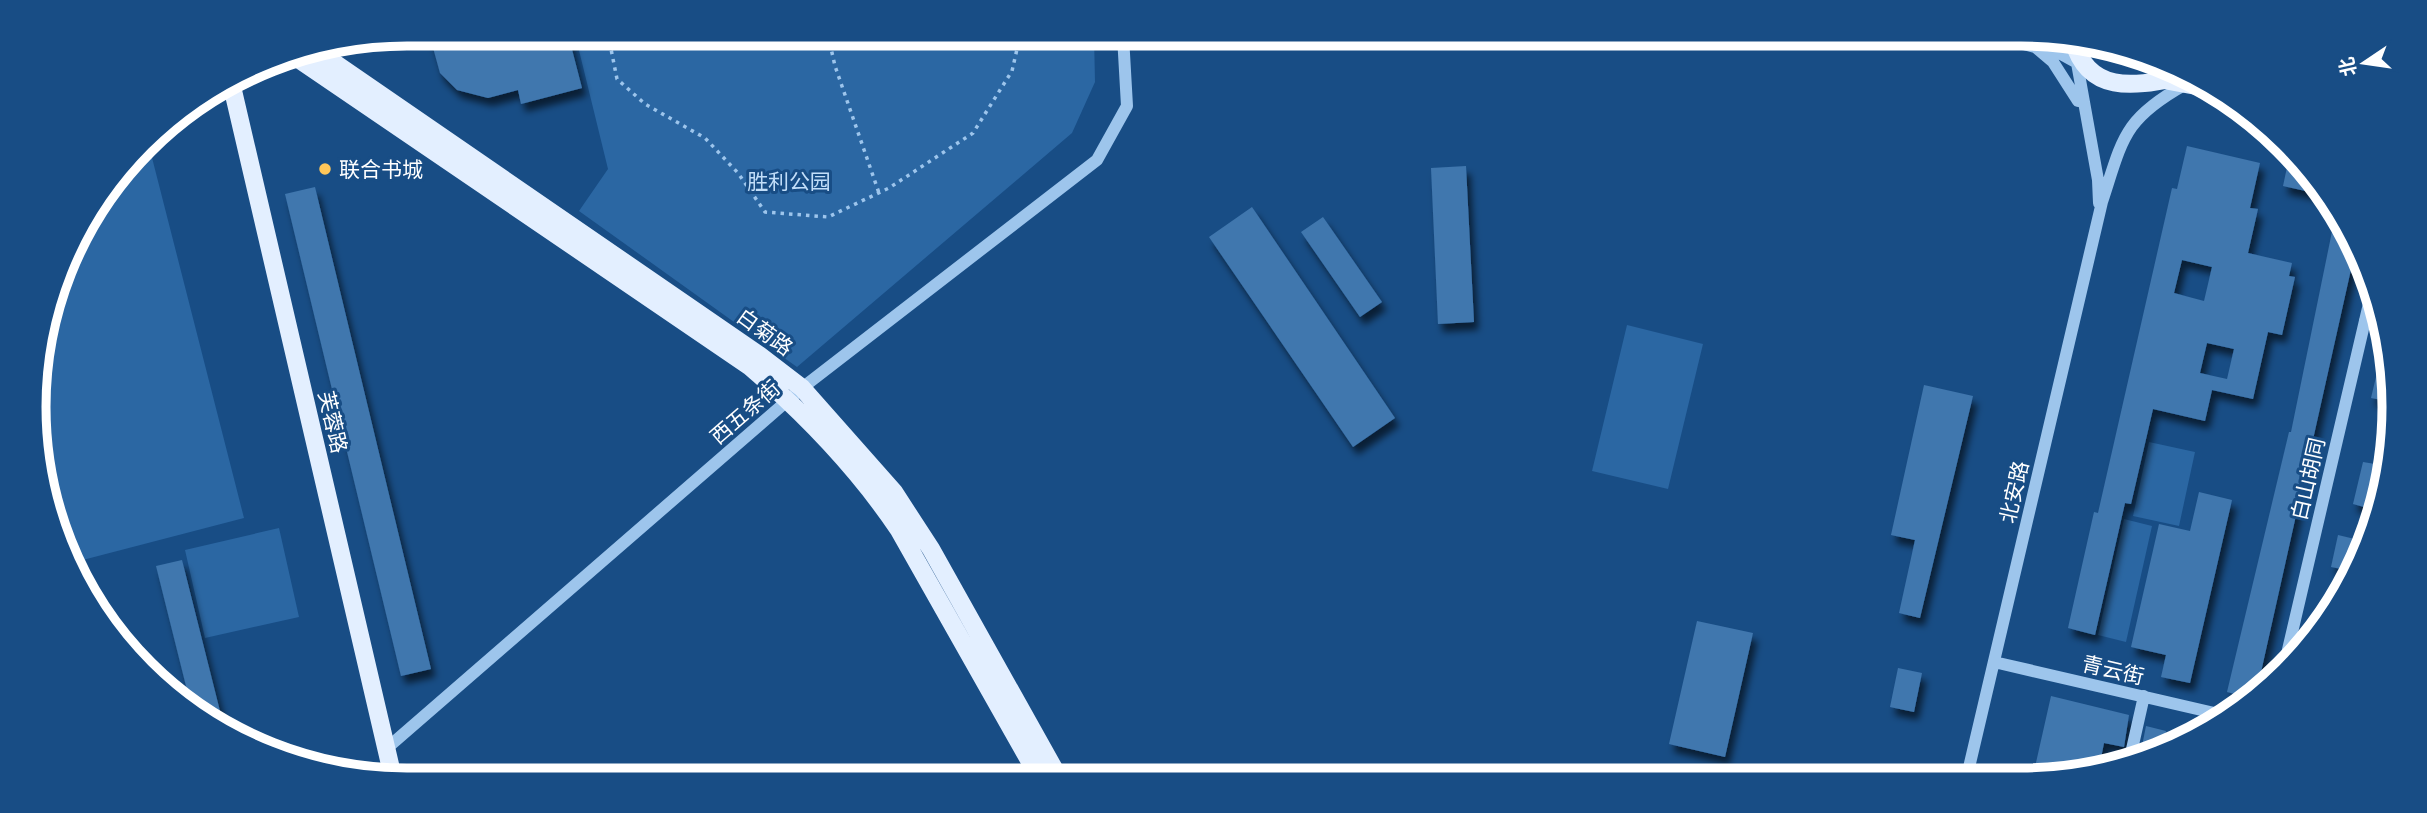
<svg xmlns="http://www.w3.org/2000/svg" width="2427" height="813" viewBox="0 0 2427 813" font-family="'Work Sans','Noto Sans SC',sans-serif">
  <defs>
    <filter id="shadow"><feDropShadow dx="4.5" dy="8" stdDeviation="3.5" flood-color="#0009"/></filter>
  </defs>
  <rect width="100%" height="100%" fill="#184d85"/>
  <path fill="#2b67a3" d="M575,34L1094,36L1095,82L1072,133L797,367L579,211L608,169Z
    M2093,41H2094L2149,64C2126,68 2102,65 2093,41Z
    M148,142L244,518L75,562L46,503L36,358L72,241Z
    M1627,325L1703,344L1668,489L1592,471Z
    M2149,442L2195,452L2179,526L2133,516Z
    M2124,519L2152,526L2126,642L2098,635Z
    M279,528L299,617L205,638L185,550Z"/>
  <path fill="#4077ae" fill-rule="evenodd" filter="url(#shadow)" d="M429,33L568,34L582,88L521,104L518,90L488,98L457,90L440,73Z
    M2187,146L2260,163L2250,208L2258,209L2248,253L2292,263L2289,276L2295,277L2282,335L2268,332L2253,399L2212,390L2205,421L2153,409L2131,504L2125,503L2095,635L2068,628L2094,512L2098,513L2172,188L2177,189ZM2182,260L2212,267L2204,301L2174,293ZM2207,343L2234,349L2227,379L2200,373Z
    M2289,158L2319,187L2328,196L2283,186Z
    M1466,166L1474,322L1438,324L1431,168Z
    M315,187L431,669L401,676L285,194Z
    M1252,207L1395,418L1353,447L1209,237Z
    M2336,212L2354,256L2257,690L2247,697L2227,692L2289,432H2291Z
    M1323,217L1382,302L1360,317L1301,232Z
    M2381,356L2387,357V401L2371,398Z
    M1924,385L1973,396L1920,618L1899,613L1915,540L1891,535Z
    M2381,439H2387L2386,480L2375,510L2353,504L2363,462L2375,464Z
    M2199,492L2232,500L2190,683L2161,677L2166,655L2131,647L2159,524L2190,531Z
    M2338,535L2363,541L2352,571L2331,567Z
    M182,560L224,727L199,717L192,710L156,566Z
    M1697,621L1753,633L1725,757L1669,744Z
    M1898,668L1922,673L1914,712L1890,707Z
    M2051,696L2129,715L2124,747L2104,743L2099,768L2087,771L2065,766L2063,776H2033Z
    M2146,726L2166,731L2162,748L2148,753L2141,751Z"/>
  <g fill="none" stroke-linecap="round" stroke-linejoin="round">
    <path stroke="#9dc5ec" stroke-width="3.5" stroke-dasharray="3.5 5" stroke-linecap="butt" d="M608,34L617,79L645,104L705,138L738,173L765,212L828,217L889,188L973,133L1012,71L1020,36
      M828,35L835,66L879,193"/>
    <path stroke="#9dc5ec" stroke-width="12" d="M2009,40L2061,54L2081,65
      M2033,45L2053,62L2078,101
      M2075,52L2098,180L2099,203
      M2365,320L2382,324
      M1994,662L2223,715
      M2283,671L2371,295
      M386,749L802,388L1097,160L1127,106L1123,36
      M2130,758L2144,696
      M1967,776L2102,202C2123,138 2123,119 2186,84"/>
    <path stroke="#e3efff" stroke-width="18" d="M2073,40C2089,97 2138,85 2181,77
      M317,51L759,355L802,388L894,492L931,549L1057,774
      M294,56L749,366C805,414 858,469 899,530L1037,774
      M2169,81L2207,88
      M231,82L392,773"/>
  </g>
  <circle fill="#ffc759" stroke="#184d85" stroke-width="2.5" cx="325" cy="169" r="7"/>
  <g text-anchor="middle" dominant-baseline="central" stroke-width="6" stroke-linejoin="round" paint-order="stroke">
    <g font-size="21" fill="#fff" stroke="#184d85" text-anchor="start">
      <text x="339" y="169">联合书城</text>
    </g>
    <g font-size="21" fill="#c2def9" stroke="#184d85">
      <text x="789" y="181">胜利公园</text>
    </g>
    <g font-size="21" fill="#fff" stroke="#184d85">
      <text transform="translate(765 332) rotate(36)">白菊路</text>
      <text transform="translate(745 412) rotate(-41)">西五条街</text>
      <text transform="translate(333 422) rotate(77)">芙蓉路</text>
      <text transform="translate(2308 479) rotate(-77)">白山胡同</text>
      <text transform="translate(2014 492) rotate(-77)">北安路</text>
      <text transform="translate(2113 670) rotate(13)">青云街</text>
    </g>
  </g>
  <path d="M0 0H2427V813H0ZM407 46H2021A361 361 0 0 1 2382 407V407A361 361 0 0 1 2021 768H407A361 361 0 0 1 46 407V407A361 361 0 0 1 407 46Z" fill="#184d85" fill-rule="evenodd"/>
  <path fill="none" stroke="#fff" stroke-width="9" d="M407 46H2021A361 361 0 0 1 2382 407V407A361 361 0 0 1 2021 768H407A361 361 0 0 1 46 407V407A361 361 0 0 1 407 46Z"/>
  <g transform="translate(2364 63) rotate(257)" stroke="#184d85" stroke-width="5" paint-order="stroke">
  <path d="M0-5L12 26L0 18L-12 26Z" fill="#ffffff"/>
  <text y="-10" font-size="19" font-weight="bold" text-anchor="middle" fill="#ffffff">北</text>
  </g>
</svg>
